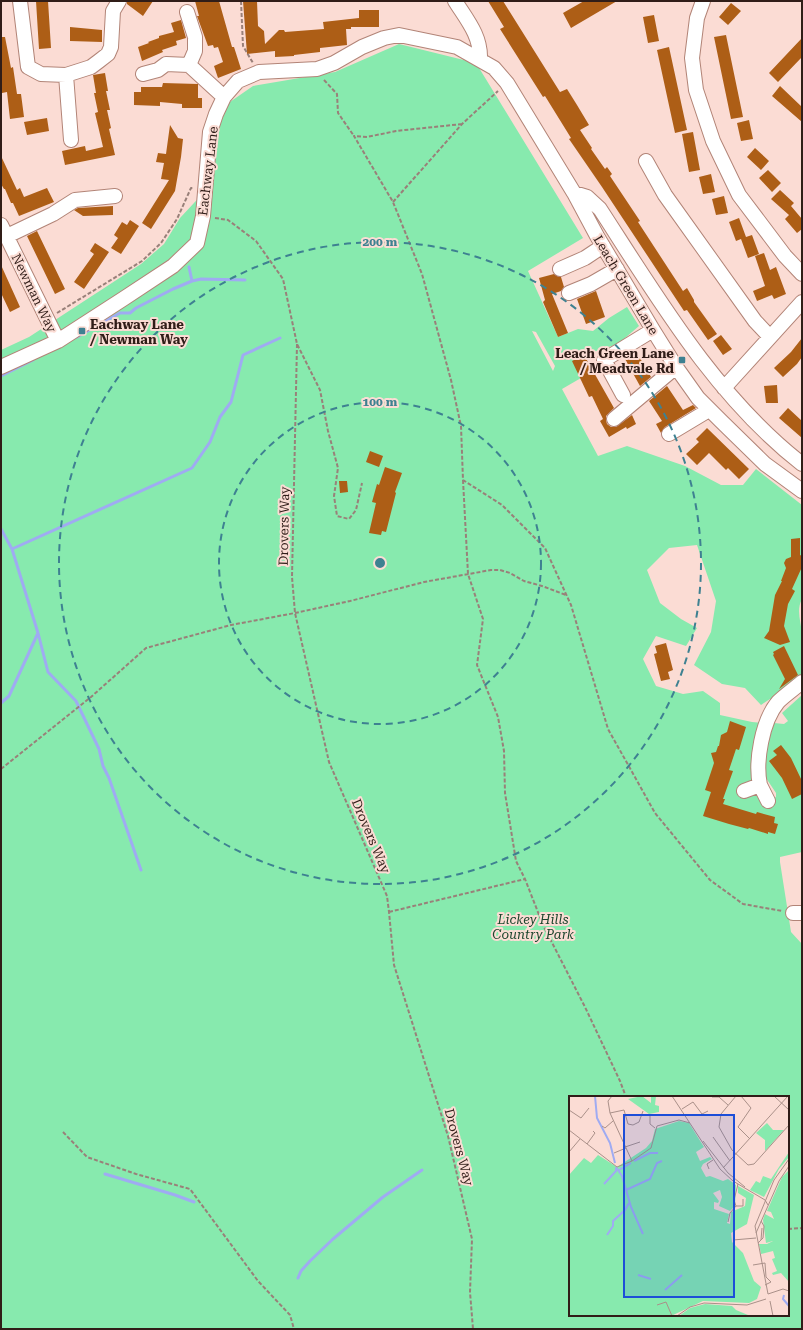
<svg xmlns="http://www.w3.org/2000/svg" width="803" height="1330" viewBox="0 0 803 1330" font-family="'Roboto Serif',serif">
  <rect width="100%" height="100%" fill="#fbdcd4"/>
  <path fill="#87eaae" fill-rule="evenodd" d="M399,44L476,63L583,238L528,271L558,337L578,329L593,331L609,318L627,307L639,326L618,344L584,355L581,378L562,389L598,456L627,446L685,466L721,485H743L756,469L802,505V599C796,610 801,622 802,634C803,648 802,664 802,679L774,704L770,699L761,705L745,688L722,684L694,665L711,632L716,601L697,545L669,548L647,570L660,603L681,619L697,628L686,646L656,636L643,659L656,686L683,694L703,691L720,703V715L752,722L763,723L758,753L771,799L776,797V793L764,775L767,747L774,723L784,724L788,721L782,713L802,695V852L780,857V862L791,932L802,944V1329H1V350L29,337L141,264L164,244L180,218L207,189L214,136L227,104L253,86L335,72ZM532,331L536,332L555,366L553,371ZM570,1097H788V1315H570Z"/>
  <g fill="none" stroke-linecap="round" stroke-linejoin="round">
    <path stroke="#9fabf2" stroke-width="3" d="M189,267L192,281
      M77,337L120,313H130L136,308L173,289L192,281L201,279L245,280
      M1,376L33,360
      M1,529L12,549L38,633L48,672L76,701L99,749L103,766L109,778L141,870
      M12,549L192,468L210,442L220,417L231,402L243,355L280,338
      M1,703L9,696L38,633
      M105,1174L175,1195L194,1202
      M298,1278L301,1271L310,1261L333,1239L383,1197L422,1170"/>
  </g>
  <path fill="#ad5e16" d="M36,1H48L51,48L39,49Z
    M127,1H153L143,16L127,4Z
    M195,1H219L232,47H234L241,69L218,78L214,66L223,62L218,47L214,48L213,45L208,46L197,16H199Z
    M243,1H257L258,26L264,31L265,44L279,30H284L285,32L324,29L323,22L359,18V10H379V27H351V29H346L347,45L320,48V52L294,55V56L275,57V51L247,54Z
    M488,1H503L560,92L567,89L577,105L589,125L580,130L592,148L591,149L605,169L607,167L612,174L610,176L640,221L638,222L683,291L687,288L694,300V302L717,334L708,340L687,310L684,311L602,187L569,139L571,138L545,96L543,97L500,29L504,27Z
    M584,1H617L571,28L563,13Z
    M731,3L741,11L728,25L719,17Z
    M654,15L659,41L648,43L643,17Z
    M181,20L186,38L176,41L177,45L162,50L163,52L142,61L138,47L149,43L148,42L159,38V36L174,32L171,23Z
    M70,27L102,30V42L70,41Z
    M726,35L743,117L731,119L714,37Z
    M1,37H5L11,68L13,67L17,94H21L24,117L10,119L7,92L2,93L1,83Z
    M802,38V57L778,82L769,73Z
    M669,47L687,130L675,133L657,50Z
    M105,73L108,91H106L110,110H107L111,128L109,129L115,155L65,165L62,151L85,146L86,151L103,147L95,113L98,112L94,93H96L93,75Z
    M163,83L198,84V98H202V108H182V104L160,102V106L134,105V92H141V87H162Z
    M780,86L802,107V122L772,96Z
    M47,118L49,131L27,135L24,122Z
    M749,120L753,139L741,141L737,123Z
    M170,125L178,138L183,139L181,157L175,191L151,229L142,223L169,180L161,179L164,163L156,162L158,153L166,154Z
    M693,132L700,170L689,172L682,134Z
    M755,148L769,161L761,170L747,157Z
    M1,156L17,190L20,188L24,197L47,188L54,202L19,216L13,203H11L5,189H4L1,184Z
    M768,170L781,183L772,192L759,178Z
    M711,174L715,192L703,194L699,177Z
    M780,190L794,203L791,206L802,219V229L797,233L785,219L789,215L771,199Z
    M724,196L728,213L716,215L712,199Z
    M113,206V215L83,216L74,210L78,208Z
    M739,218L746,237L752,235L759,254L748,258L741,239L736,241L729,222Z
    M130,220L139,226L121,254L111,248L118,238L114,235L122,222L127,225Z
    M37,231L65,289L55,294L27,236Z
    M95,243L109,252L84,289L74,282L94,254L90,251Z
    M764,253L770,270L776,267L786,294L774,299L772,295L757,301L753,291L765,286L755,256Z
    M1,265L20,307L10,312L1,293Z
    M554,274L559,277H561L564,287L561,291L552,294L568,333L558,337L543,302L545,300L539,278Z
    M596,291L605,317L586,324L577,299Z
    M721,335L732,349L723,355L713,341Z
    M802,338V357L797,364L783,377L774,368L791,352Z
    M637,353L651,377L640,386L625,359Z
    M584,355L614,408L606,416V420L607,424L611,427H616L632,415L636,424L627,429L626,427L609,437L600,421L603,419L592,396L589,397L572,361Z
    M777,385L778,403H766L764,386Z
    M667,386L683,410L693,405L696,408L665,427L661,433L656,424L662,421L649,401Z
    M788,408L802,421V438L779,418Z
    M707,428L749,469L739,479L728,468L726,470L709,453L697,465L686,454L699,442L696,439Z
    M370,451L383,456L379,467L366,462Z
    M385,467L402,473L395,492L396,493L386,532L382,531L381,535L369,533L376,503L372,502L377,484L379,485Z
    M339,481H347L348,492L340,493Z
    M800,538V555L802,556V567L792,589L795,591L788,604L784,626L790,642L780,645L764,638L769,631L775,595L782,581H781L786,568L784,563L786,559L791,557V539Z
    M666,643L673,670L668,672L670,679L661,681L654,654L657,653L655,646Z
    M784,646L798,675L779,689L785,679L773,655L774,654L773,652Z
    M730,721L746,727L739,750L736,749L729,770L733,771L723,799H725L723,804L756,814L757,812L775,817L774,823L778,824L775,834L768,832V834L749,828L748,829L729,824L703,816L711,792L705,790L714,763L711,753L716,752L718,746H719L721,735L727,732Z
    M781,745L791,758L802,781V794L792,799L782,778L769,761L777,755L773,751Z"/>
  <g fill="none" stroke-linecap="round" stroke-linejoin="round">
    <g stroke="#b28477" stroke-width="16">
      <path id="minor" d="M20,1L28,67L41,74L66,75L91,67L99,61L108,54L111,47L113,11L119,1
        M455,1C467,20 481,36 480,59
        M703,1L697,18L692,58L696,90L713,141L739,195L785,256L802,274
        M187,12L195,37V51L189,65L224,97
        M143,74L158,70L166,64L189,65
        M66,75L71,140
        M646,161L665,195L755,321L770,337
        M574,193L587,197L600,209C659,300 716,397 802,464
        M1,225L58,341
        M7,236L53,214L75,200L115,196
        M560,269L585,258L603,246
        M569,293L591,284L617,269
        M1,367L58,341L123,299L173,266L197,243L203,216L210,132L216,114L224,97L238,81L259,72L317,69L334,63L362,47L384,38L399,35L457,47L494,68L507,83L574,193L597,236L653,330L676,367L698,398L721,421L765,464L802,491
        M724,388L802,302
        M623,395L604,360L653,330
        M614,419L676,367
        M669,434L709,410
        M760,785C755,762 762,721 778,702C785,695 794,689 802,682
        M744,791L760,785L768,801
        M793,913H802"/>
    </g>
    <path stroke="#998079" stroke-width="2" stroke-dasharray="4 2" stroke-linecap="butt" d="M241,1L243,46L253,63
      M324,80L337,94L338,113L354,136
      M462,124L396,131L367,137L354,136L393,202L422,274L451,380L461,426L463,480L502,505L545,548L571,605L608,729L655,813L710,880L743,904L782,911
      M393,202L462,124L498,91
      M215,218L228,220L256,241L283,279L297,344L320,390L328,431L338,468L334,496L337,516L349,519L356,510L362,483
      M57,313L142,261L161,243L177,219L191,188H194
      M297,344L292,577L295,613L329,762L387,896L389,912L394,965L448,1136L472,1239L470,1292L473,1329
      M463,480L468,574L483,619L477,665L498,717L504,751L505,793L516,861L525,879L543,925L585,1007L620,1081L626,1097
      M1,769L91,697L146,648L231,625L295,613L350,601L424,582L491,570H500L510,573L524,581L542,586L566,595
      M389,912L525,879
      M63,1132L87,1157L136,1174L190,1189L258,1281L290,1315L294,1329
      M788,1229L802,1228"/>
    <use href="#minor" stroke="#fff" stroke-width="14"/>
  </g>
  <g fill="none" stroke="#3e8191" stroke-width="2" stroke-dasharray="7 5">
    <circle cx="380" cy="563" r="161"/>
    <circle cx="380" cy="563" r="321"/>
  </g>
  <g fill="#3e8191" stroke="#fbdcd4" stroke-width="1.5">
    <rect x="78" y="327" width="8" height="8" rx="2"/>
    <rect x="678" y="356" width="8" height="8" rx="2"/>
  </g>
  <g text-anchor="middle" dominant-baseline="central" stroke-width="4" stroke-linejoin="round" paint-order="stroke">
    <g font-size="13" fill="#301d18" stroke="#fbdcd4">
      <text transform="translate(208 171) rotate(-83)">Eachway Lane</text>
      <text transform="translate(626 285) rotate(59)">Leach Green Lane</text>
      <text transform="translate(34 293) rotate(64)">Newman Way</text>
      <text transform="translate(284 526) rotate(-89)">Drovers Way</text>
      <text transform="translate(371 836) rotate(67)">Drovers Way</text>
      <text transform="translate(459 1147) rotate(75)">Drovers Way</text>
    </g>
    <g font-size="13" font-weight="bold" fill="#301d18" stroke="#fbdcd4" text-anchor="start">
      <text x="90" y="324">Eachway Lane<tspan x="90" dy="15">/ Newman Way</tspan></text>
      <text x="674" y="353" text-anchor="end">Leach Green Lane<tspan x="674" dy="15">/ Meadvale Rd</tspan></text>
    </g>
    <g font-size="13" font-style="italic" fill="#1b452d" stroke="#fbdcd4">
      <text x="533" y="919">Lickey Hills<tspan x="533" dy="15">Country Park</tspan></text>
    </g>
  </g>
  <g transform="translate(569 1096)">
    <rect width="220" height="220" fill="#fbdcd4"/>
    <path d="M73,0L82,7V0H87L86,9L90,10V16L80,18L59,3ZM110,25L120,27L135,51L127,56L131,65L141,61L143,63L134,68L132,72L137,81L141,80L154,85L159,83L167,89L166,110L161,115L150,110L153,101L151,94L144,97L150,105L149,107L145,106V113L160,118L158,127L161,128L162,116L176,110L177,102L169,97V90L185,99L178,128L162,137L163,146L174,157L185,185L192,191L188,203L180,207L134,205L102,220H0V79L15,62L22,67L29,59L48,71L77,52L83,45L86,33ZM198,27L204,34H215L196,55V44L187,37ZM220,56V61L210,73L195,101L181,94L187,85L191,87L194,80L202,83ZM220,74V186L212,177L204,179L203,177L208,175L203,163L206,162L204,155L192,158L190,148H198L204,145L197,147L194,124L196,118L205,123L202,116L198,115L213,81ZM136,208L163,210L167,214L179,219L196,220H110L121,212Z" fill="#87eaae"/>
    <path fill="none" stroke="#9fabf2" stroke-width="2" d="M26,0L28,22L41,47L46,67M65,65L81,57H89M47,71L53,80L62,111L74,138M50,74L62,67M35,88L47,75V72M57,94L81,83L88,67L93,65M38,139L44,130V125L56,114L60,107M69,179L82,183M96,194L113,179M215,199L214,203L220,210"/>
    <path fill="none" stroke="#aa9089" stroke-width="1" d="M43,0L39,5L41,17L63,65M103,0L151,73L164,85L196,104L199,109M167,0L152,18L150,31L163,54L179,69L185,68L220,29M172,0L182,12L169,31L181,43M205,0L220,14M143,1H150L159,9M113,13L124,6L133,18L139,15M0,14L12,22L20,12M41,17L55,14L59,28L64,29L70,26L74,15M81,20V28L86,32M33,30L36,32L44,25M0,34L48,71L63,65L82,52L88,30L110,24L121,27M144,41L161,65M134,45L159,77L176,91M18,48L26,37L24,35M56,51L71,46M0,56L11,43M45,57L57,52M154,72L219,0M140,73L138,68L144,64M169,88L165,104L167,110H174V103M159,126L161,117L167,110M187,137L210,85L220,70M164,144L187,142M192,144L193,132M189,147L194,142L195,130L192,125M184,169L196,167L197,181L202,186L196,189M199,198L186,130L205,84L220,63M199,198L214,193L220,195M201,205L204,220M88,209L97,206L103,220M108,220L121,211L135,207L178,209L197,203"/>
    <path fill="#1d4ed8" fill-opacity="0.15" stroke="#1d4ed8" stroke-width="2" d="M55,19H165V201H55Z"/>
    <rect width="220" height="220" fill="none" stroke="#301d18" stroke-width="2"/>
  </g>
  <circle cx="380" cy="563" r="6" fill="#3e8191" stroke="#fbdcd4" stroke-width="2"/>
  <g font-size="12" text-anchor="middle" font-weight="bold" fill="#3e8191" stroke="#fbdcd4" stroke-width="4" stroke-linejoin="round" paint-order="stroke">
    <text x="380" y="246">200 m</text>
    <text x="380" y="406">100 m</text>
  </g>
  <rect width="803" height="1330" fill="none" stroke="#301d18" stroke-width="4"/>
</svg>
